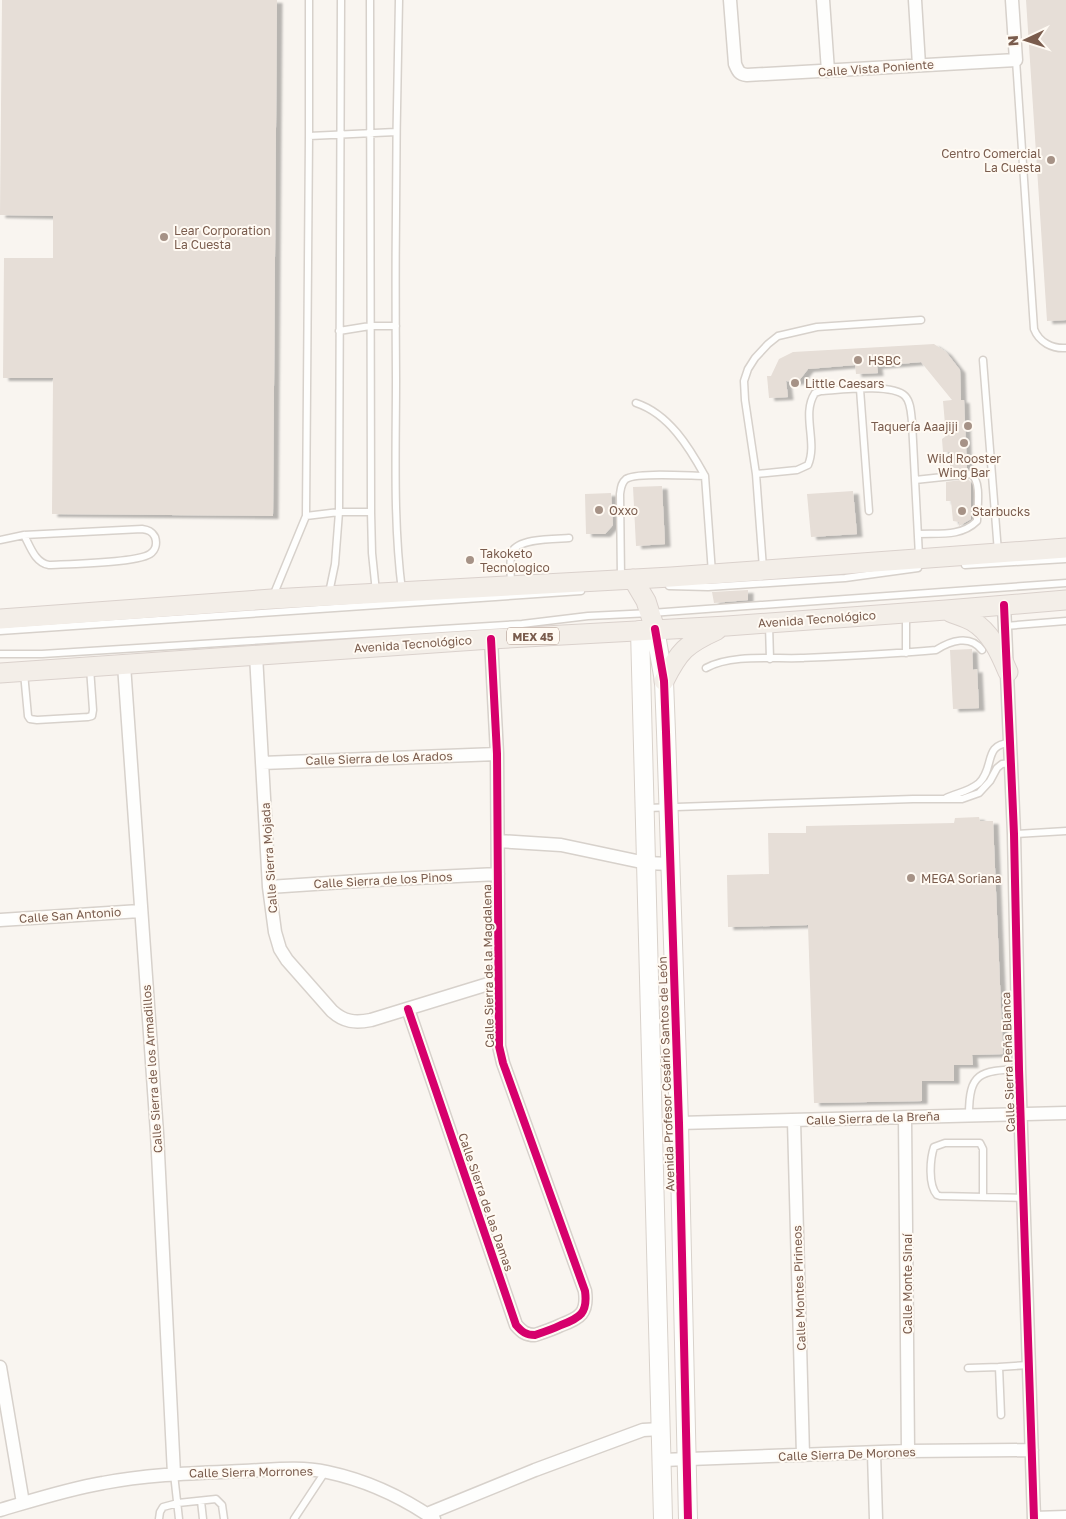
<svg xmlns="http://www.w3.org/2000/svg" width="1066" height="1519" viewBox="0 0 1066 1519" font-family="'Golos Text',sans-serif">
  <defs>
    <filter id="shadow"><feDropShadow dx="5.5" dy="3" stdDeviation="1" flood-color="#0004"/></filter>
  </defs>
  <rect width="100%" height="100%" fill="#f9f5f0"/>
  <path fill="#e6ded7" filter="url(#shadow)" d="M2,0H277L273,516L52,514L53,378H3L4,258H53V216L0,215Z
    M1026,0H1066V320L1047,321Z
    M934,344L946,352L960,370L961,400H964L967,469L950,471V452H943L942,439L946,436L943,401L952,400L921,362L877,366L878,373L856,374L855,365L808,369L798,382L786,381L788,397L769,398L767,376H771L779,359L793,352Z
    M968,479L971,482V519L959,526V522L953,521L951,501H946V482Z
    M662,486L665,544L636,546L633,487Z
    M853,491L857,534L811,537L807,494Z
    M611,493L613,525L605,534H586L585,494Z
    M748,590V600L714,603L712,592Z
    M972,649L973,670L977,669L979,708L953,709L950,650Z
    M979,817L980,821H993L1003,1054L972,1055L973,1065H954V1081H922V1101L814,1103L808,925L728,927L727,875L769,874L768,833H806V826L954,823L955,818Z"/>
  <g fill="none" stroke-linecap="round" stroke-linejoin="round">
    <g stroke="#d7d1cb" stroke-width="9">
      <path id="lane" d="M370,0L371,512
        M399,0C396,126 395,253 396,379C396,450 393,521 402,591
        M1016,60L1034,329C1039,342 1052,349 1066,348
        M309,136L396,132
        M339,331L370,326H396
        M983,360L998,552
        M860,389L869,511
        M636,403C669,414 689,447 705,476
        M756,474L745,400L744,381L748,369L755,358L768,344L778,336L817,327L921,320
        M915,480L971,474C982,481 977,509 977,521C961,537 939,533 918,534
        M306,516L339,512H371L372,553L376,592
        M0,540L24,535L142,529C148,530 152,531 155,537C157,543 156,550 150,554C136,563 69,564 49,565C35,563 30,546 24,535
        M965,565L1066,559
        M763,568L756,474L797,470L808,465C818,442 801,414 815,393L821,391C839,390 892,383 905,396C911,402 911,414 912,422L919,556
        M621,578L620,494C621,488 621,483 626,479C636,472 691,476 705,476L712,573
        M511,584C511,575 509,561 512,552C518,538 556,539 569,538
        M669,586L708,587L845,578L918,568
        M329,593L335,564L339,512L341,0
        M273,596L306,516L309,136V0
        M906,614V653
        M769,625L770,659
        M1005,626L1066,621
        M0,631L581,591
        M0,654H42L522,624L588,616L651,613L1066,583
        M706,668C731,654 773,659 801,658C846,656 892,654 936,650C950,641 970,634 982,650
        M24,673L28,716L30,719L37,720L88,717L92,716L93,710L90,668
        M946,798C957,793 970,791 979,783C995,768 983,744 1010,743
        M647,808L913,799H962L979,793L990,781L997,768L1002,764L1011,763
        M1014,834L1066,831
        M969,1115C969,1072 980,1071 1019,1069
        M983,1197V1149L980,1143H945L934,1147C930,1159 928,1185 937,1195L940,1196L1024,1198
        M968,1368L999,1367
        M1001,1415L999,1367L1029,1365
        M174,1474L179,1519
        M201,1501L203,1519
        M159,1519L160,1512L163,1507L178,1503L216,1499L222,1505L224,1519
        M294,1519L325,1472"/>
    </g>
    <g stroke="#d7d1cb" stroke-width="15">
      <path id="street" d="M730,0L735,64C738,71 739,74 747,75L1016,60L1012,0
        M823,0L828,71
        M915,0L919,65
        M1004,605L1014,834L1019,1069L1034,1519
        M256,655L269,887L275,932L280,949L287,960L332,1011C344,1022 355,1023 371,1020L498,981
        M124,665L157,1133L174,1474
        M262,763L497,754
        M498,841L561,845L646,863L670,864
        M269,887L374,880L498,874
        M0,920L140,911
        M408,1009L516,1325C522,1332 526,1335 535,1335C544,1332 553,1329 561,1325C580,1318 588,1313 585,1291L503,1063L499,1046L497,754L491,639
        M905,1118L908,1451
        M794,1121L803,1455
        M679,1123L1066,1113
        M0,1367L23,1503
        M874,1453L876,1519
        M662,1460L908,1451L1032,1450
        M0,1510C34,1500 68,1489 103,1483C149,1474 196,1473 243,1471C270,1470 300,1466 327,1472C365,1480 402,1497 434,1519
        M427,1514L535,1470L643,1430L661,1429
        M1034,1518L1066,1517"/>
    </g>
    <g stroke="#d9d2cb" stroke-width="20">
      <path id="secondary" d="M655,629L664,681L666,732L679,1123L688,1519
        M640,630L663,1519"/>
    </g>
    <g stroke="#dad1cc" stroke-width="21">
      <path id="primary" d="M633,579L646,601L655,629
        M950,612C957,615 965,617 972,621C991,632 1000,653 1008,672
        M0,619L272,599L671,577L1066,548
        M0,673L491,639L727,626L946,610L1066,600
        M664,681C679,651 686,644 717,630"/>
    </g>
    <use href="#lane" stroke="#fefefd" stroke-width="6"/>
    <use href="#street" stroke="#fefefd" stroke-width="12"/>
    <use href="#secondary" stroke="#fefefd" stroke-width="18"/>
    <use href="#primary" stroke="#f3eee8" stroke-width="19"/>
    <g stroke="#fffaf3" stroke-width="11">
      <path id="cycleway" d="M1004,605L1014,834L1019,1069L1034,1519
        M655,629L664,681L666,732L679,1123L688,1519
        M408,1009L516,1325C522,1332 526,1335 535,1335C544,1332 553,1329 561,1325C580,1318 588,1313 585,1291L503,1063L499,1046L497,754L491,639"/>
    </g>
    <use href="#cycleway" stroke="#d6006c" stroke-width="8"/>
  </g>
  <g fill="#a69286" stroke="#fffaf3" stroke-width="2">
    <circle cx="1051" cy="160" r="5"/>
    <circle cx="164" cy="237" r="5"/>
    <circle cx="858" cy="360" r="5"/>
    <circle cx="795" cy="383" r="5"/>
    <circle cx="968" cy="426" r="5"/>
    <circle cx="964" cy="443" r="5"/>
    <circle cx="599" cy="510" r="5"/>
    <circle cx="962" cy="511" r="5"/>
    <circle cx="470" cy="560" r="5"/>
    <circle cx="911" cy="878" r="5"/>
  </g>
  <g text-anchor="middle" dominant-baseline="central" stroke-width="4" stroke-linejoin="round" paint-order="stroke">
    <rect fill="#fffaf3" stroke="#a28b7f" stroke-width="1" x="507" y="627.5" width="52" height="17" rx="4"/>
    <g font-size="11" font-weight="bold" fill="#7a5c4d">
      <text x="533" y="636">MEX 45</text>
    </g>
    <g font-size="12" fill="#7a5c4d" stroke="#fffaf3">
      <text transform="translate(876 68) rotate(-4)">Calle Vista Poniente</text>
      <text transform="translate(817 619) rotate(-4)">Avenida Tecnológico</text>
      <text transform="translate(413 644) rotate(-4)">Avenida Tecnológico</text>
      <text transform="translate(379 758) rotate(-2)">Calle Sierra de los Arados</text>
      <text transform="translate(269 858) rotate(-94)">Calle Sierra Mojada</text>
      <text transform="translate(383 880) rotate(-3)">Calle Sierra de los Pinos</text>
      <text transform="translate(70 915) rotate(-4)">Calle San Antonio</text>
      <text transform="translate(488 966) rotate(-91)">Calle Sierra de la Magdalena</text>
      <text transform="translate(1008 1062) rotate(-92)">Calle Sierra Peña Blanca</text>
      <text transform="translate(152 1069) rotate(-94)">Calle Sierra de los Armadillos</text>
      <text transform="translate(666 1074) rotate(-92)">Avenida Profesor Cesário Santos de León</text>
      <text transform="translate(873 1118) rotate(-2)">Calle Sierra de la Breña</text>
      <text transform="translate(486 1202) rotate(71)">Calle Sierra de las Damas</text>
      <text transform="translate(907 1284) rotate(-90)">Calle Monte Sinaí</text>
      <text transform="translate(799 1288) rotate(-92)">Calle Montes Pirineos</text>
      <text transform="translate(847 1454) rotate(-2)">Calle Sierra De Morones</text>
      <text transform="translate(251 1472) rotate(-1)">Calle Sierra Morrones</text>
    </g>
    <g font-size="12" fill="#7a5c4d" stroke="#fffaf3" text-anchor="start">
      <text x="1041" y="153" text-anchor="end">Centro Comercial<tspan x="1041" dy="14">La Cuesta</tspan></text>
      <text x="174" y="230">Lear Corporation<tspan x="174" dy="14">La Cuesta</tspan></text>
      <text x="868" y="360">HSBC</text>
      <text x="805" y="383">Little Caesars</text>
      <text x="958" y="426" text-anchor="end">Taquería Aaajiji</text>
      <text x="964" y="458" text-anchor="middle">Wild Rooster<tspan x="964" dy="14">Wing Bar</tspan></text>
      <text x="609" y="510">Oxxo</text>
      <text x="972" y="511">Starbucks</text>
      <text x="480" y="553">Takoketo<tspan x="480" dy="14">Tecnologico</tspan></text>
      <text x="921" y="878">MEGA Soriana</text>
    </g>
  </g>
  <g transform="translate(1026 40) rotate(266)" stroke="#fffaf3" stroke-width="4" paint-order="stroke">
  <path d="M0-4L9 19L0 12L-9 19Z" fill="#7a5c4d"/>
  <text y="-8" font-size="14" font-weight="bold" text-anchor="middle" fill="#7a5c4d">N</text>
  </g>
</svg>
